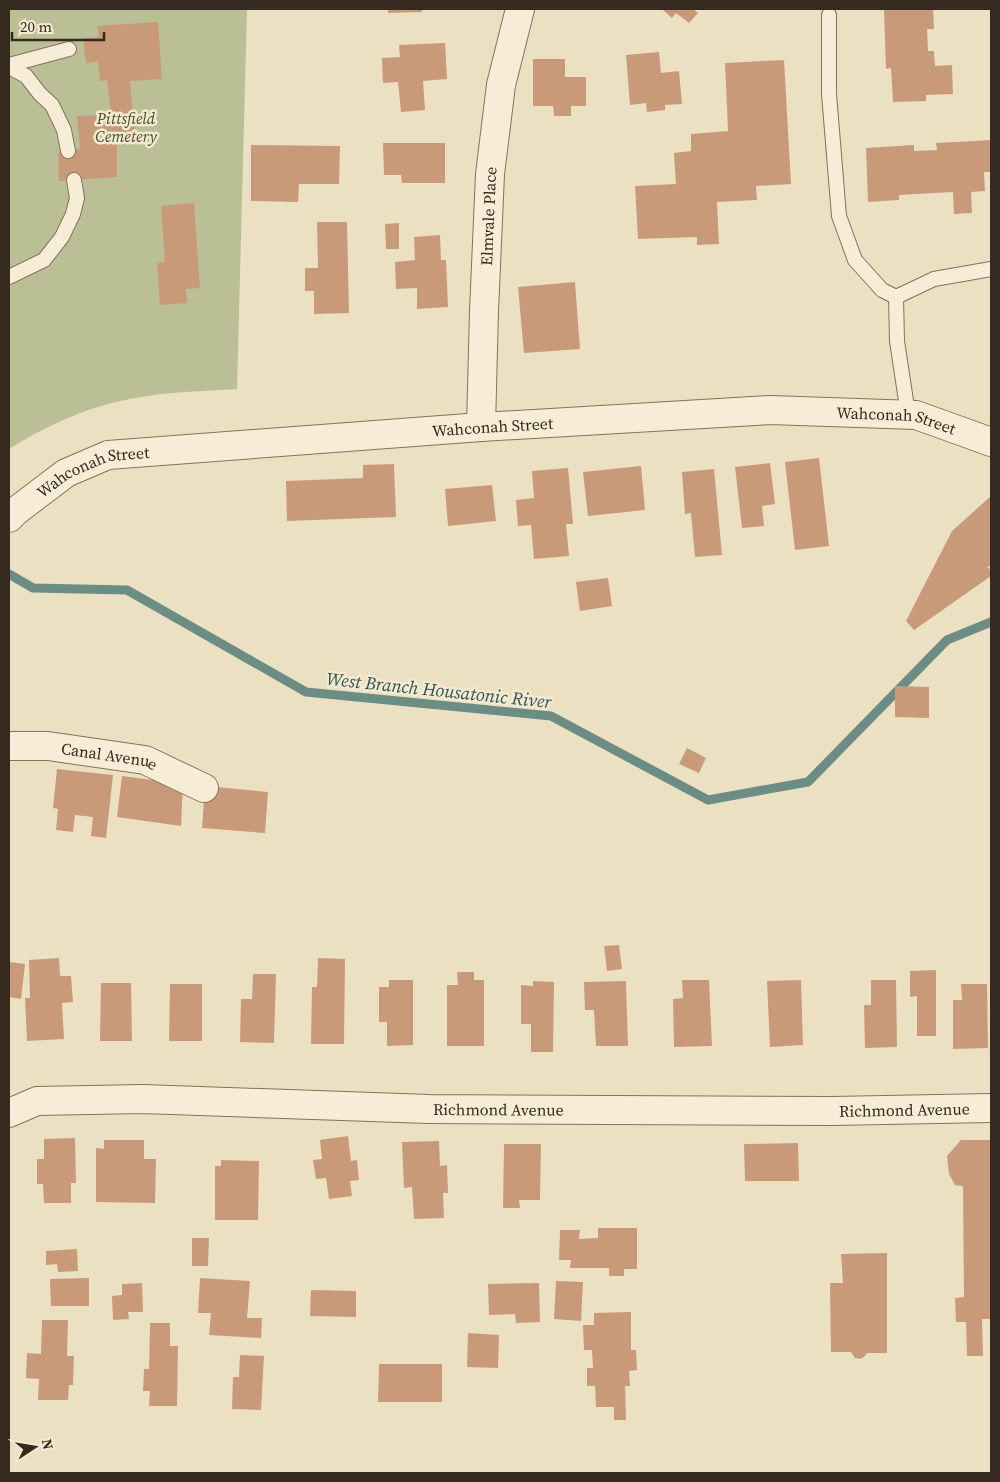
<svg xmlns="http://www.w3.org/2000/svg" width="1000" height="1482" viewBox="0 0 1000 1482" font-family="'Source Serif 4',serif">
  <rect width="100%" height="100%" fill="#ece0c3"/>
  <path fill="#babf96" d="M9,9H247L237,389C203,391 168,392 135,398C89,406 48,425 9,449Z"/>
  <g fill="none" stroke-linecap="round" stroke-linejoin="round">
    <path stroke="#6c8d84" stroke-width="9" d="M9,574L33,588L127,590L306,692L551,716L708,800L808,782L947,640L991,622"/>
  </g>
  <path fill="#c99a7a" d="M388,9H422V12L388,13Z
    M662,9H693L698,13L689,23L676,13L672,18Z
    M884,9H933L934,29H927L928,51H934L935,66L952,65L953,94L926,95V101L893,102L891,68L886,69Z
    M158,22L162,79L130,81L133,118L136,132L130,138L117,139V177L59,181L58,153L80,149L77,116L111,115L107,80L100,81L98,61L86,63L83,38L99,37L97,26Z
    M445,43L447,79L423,81L425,110L401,112L398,82L383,83L382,58L400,57L399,45Z
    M659,52L661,73L679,71L682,104L665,105V110L647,112L646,103L630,105L626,55Z
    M533,59H565V77H586V106H571V116H554L553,106H533Z
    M784,60L791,184L756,186L757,200L717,202L719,244L697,245V237L638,239L635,186L676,184L674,153L691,151V134L728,131L725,63Z
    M991,140V172H984L985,191L971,192L972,213L954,214L953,192L899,195V200L868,202L866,148L914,145V151L937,150L936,143Z
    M383,143H445V183H402L401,175H384Z
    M251,145L340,146L339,184H299L298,202L251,201Z
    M194,203L200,288L186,289L187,303L160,305L157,263L165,262L161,206Z
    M317,222H347L349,313L314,314V291H305V268H318Z
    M399,223V249H386L385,224Z
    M440,235L441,260H446L448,307L417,309V288L396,289L395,262L415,260L414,237Z
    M575,282L580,349L524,353L518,287Z
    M819,458L829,546L795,550L785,462Z
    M770,463L775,504L762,506L764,526L742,528L735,467Z
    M394,464L396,517L287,521L286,481L363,478V465Z
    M641,466L645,510L588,516L583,472Z
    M568,468L573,524H566L569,556L534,559L531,525L518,526L516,500L534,498L532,471Z
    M714,469L722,555L695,557L691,513L685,514L682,472Z
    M492,485L496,521L448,526L445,489Z
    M991,496V566L987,567L991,570V576L914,630L906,621L952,531Z
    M608,578L612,606L580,611L576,582Z
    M895,686L929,687V718L895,717Z
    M687,748L706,758L699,773L679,764Z
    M57,769L113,775L106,838L91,836L93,817L75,815L73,832L56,830L58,809L53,808Z
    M122,776L183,784L181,826L117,817Z
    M205,786L268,792L265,833L202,828Z
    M619,945L622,969L607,971L604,946Z
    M59,958L60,976H71L73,1002L62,1003L64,1039L27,1041L25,998H30L29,960Z
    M318,958L345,959L344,1044H311L312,987H317Z
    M9,962L25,964L21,999L9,997Z
    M936,970V1036H917V996L910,997V971Z
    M457,972H474V980H484V1046H447V985H458Z
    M253,974H276L274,1043L240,1042L241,999H252Z
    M389,980H413V1045L387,1046V1022H379V987H389Z
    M682,980H709L712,1046L674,1047L673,999L683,998Z
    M801,980L803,1045L770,1047L767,981Z
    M871,980H896L897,1047L865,1048L864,1005H871Z
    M533,981L554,982L553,1052H531V1024H521V985L533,986Z
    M626,981L628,1046H596L594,1010H585L584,982Z
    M101,983H131L132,1041H100Z
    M170,984H202V1041H169Z
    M961,984H987L988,1048L953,1049V1000H962Z
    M348,1136L351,1161L357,1160L359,1180L350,1181L352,1196L329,1199L326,1178L316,1179L313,1160L322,1159L320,1140Z
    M75,1138L76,1183H71V1203H44L43,1184H37V1159H44V1139Z
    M104,1140H144V1159H156L155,1203L96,1202V1148L104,1149Z
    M961,1140H991V1319H982L983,1356H967L966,1322H956L955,1298L964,1297L963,1186L955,1185L949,1174L947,1156Z
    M439,1141L440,1166L447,1165L448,1193H443L444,1218L414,1219L412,1187L404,1188L402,1142Z
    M798,1143L799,1181H745L744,1144Z
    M504,1144H541L540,1200H519L520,1208H503Z
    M221,1160L259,1161L258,1220H215V1166H221Z
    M598,1228H637V1269H624V1276H609V1268H570L571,1260H559L560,1230H580L579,1239L598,1238Z
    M192,1238H209L208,1266H192Z
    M77,1249L78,1271L58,1272L57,1264L46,1265V1251Z
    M887,1253V1353H867L864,1357L860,1359L855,1358L851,1352H831L830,1283H843L841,1254Z
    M89,1278V1306H51L50,1279Z
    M200,1278L250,1281L247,1318H262L261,1338L209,1335L211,1313H198Z
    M556,1281L583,1282L581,1321L554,1319Z
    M142,1283L143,1312H128L129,1319L113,1320L112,1296L122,1295V1284Z
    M539,1283L540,1322L516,1323L515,1314L489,1315L488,1284Z
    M311,1290L356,1291V1317L310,1316Z
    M631,1312V1350H636L637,1370L629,1371L630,1386H625L626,1420H614V1407H596L595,1386H587V1368H593L592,1350H584L583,1325H594V1313Z
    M42,1320H68L67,1356H74L73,1385H69L68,1400H38L39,1379L26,1378L27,1353L41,1354Z
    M150,1323H170V1346H178L177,1406H149L150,1391H143L144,1369H149Z
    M468,1333L499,1335L498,1368L467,1367Z
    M240,1355L264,1356L261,1410L232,1409L233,1377H239Z
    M379,1364H442V1402H378Z"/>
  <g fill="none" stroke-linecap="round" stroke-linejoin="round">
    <g stroke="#86715b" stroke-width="16">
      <path id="service" d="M829,15V94L839,216L855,260L882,290L896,297L897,341L908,414
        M9,65L69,49
        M9,67L26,76L40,94L52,105L64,130L68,151
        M9,277L44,260L62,237L73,214L77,198L74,180
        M896,297L934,279L991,269"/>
    </g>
    <g stroke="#86715b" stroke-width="30">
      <g id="minor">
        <path id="s1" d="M481,427L484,311L490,174L501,85L520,9"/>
        <path id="s2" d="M9,746H48L145,760L204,788"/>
        <path id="s3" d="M9,1113L37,1101L143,1099L429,1109L832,1111L991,1108"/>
      </g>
    </g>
    <g stroke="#86715b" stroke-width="30">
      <g id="tertiary">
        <path id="s4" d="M9,518L16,511L66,473L108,455L481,427L770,410L916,415L991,442"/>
      </g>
    </g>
    <use href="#service" stroke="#f7edd6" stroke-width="14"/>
    <use href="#minor" stroke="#f7edd6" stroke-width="28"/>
    <use href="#tertiary" stroke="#f7edd6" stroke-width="28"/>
  </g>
  <g text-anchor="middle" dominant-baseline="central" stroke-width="5" stroke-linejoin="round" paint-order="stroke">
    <g font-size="16" font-style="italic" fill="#475225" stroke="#f4ead2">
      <text x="126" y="118">Pittsfield<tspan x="126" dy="18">Cemetery</tspan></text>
    </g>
    <g font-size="16" fill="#36291e" stroke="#f4ead2">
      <text stroke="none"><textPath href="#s1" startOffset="211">Elmvale Place</textPath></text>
      <text stroke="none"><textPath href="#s4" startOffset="909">Wahconah Street</textPath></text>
      <text stroke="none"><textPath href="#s4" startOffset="504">Wahconah Street</textPath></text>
      <text stroke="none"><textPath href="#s4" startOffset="99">Wahconah Street</textPath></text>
      <text stroke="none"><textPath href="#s2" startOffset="101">Canal Avenue</textPath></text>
      <text stroke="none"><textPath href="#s3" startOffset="492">Richmond Avenue</textPath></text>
      <text stroke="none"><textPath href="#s3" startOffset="898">Richmond Avenue</textPath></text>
    </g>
    <g font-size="18" font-style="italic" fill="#2e5552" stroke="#f4ead2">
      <text transform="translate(439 690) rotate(6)">West Branch Housatonic River</text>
    </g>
  </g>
  <rect width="1000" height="1482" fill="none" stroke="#36291e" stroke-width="20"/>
  <g transform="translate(35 1447) rotate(78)" stroke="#f4ead2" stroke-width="4" paint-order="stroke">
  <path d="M0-4L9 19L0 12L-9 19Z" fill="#36291e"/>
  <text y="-8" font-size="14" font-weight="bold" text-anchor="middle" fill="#36291e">N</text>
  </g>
  <path d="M12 32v8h92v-8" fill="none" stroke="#36291e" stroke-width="2.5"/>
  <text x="20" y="32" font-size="15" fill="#36291e" stroke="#f4ead2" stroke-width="4" paint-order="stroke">20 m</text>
</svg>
